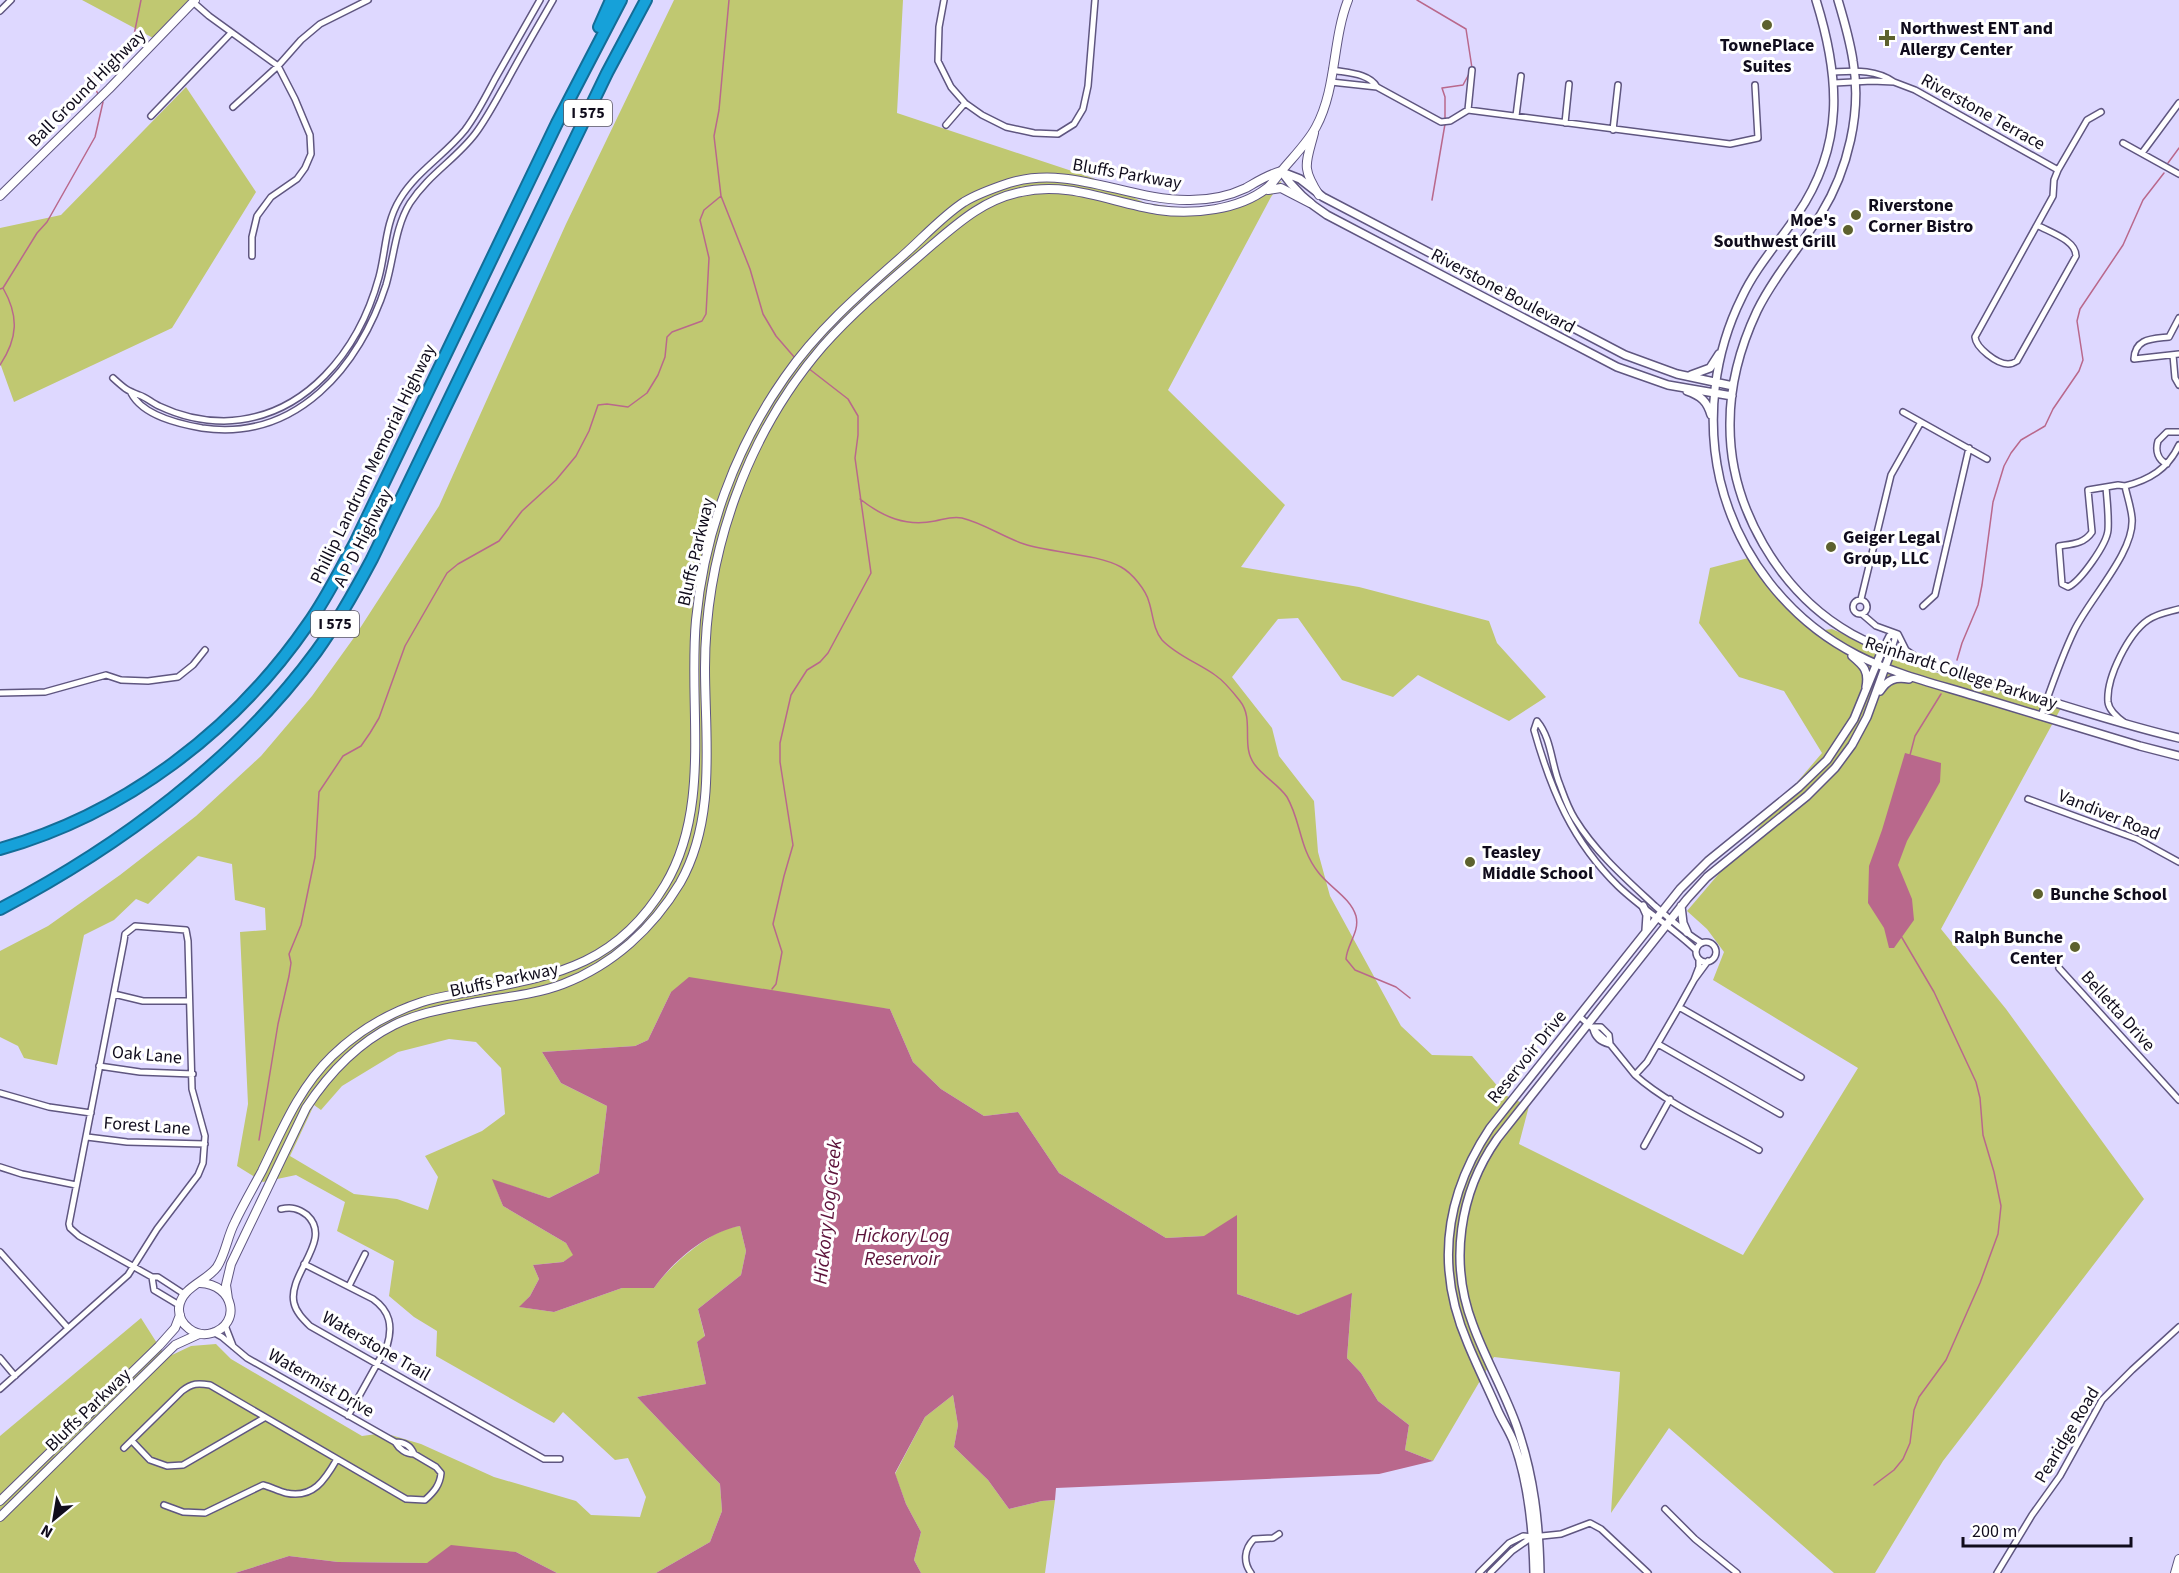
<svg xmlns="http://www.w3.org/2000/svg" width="2179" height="1573" viewBox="0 0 2179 1573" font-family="'Source Sans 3',sans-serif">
  <rect width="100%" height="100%" fill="#ded8ff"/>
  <path fill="#c0c871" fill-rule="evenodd" d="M82,0H194L155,39Z
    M674,0H903L897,113L1093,178L1145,203L1198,210L1231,205L1282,181L1271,197L1168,390L1285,505L1241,567L1359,587L1489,621L1497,643L1546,697L1509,721L1418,675L1393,697L1342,680L1298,618L1278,619L1232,677L1272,728L1279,756L1314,801L1318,852L1330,896L1401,1026L1432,1055L1472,1056L1505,1095L1529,1106L1519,1144L1743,1255L1858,1068L1713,980L1724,952L1707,929L1687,911L1822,753L1784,691L1739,677L1699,623L1710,568L1752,557L1784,602L1817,631L1832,629L1920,668L2061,708L1941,929L2006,1009L2144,1199L1943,1461L1875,1573H1834L1669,1428L1611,1513L1620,1372L1494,1357L1433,1461L1405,1450L1409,1425L1378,1401L1361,1373L1347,1358L1352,1294L1298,1315L1237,1294L1204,1236L1166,1238L1059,1173L1018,1112L984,1116L941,1089L913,1062L890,1009L671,992L648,1040L635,1046L542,1052L561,1083L607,1106L599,1173L549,1198L493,1180L503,1206L566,1243L574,1255L563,1262L533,1265L539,1279L530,1296L520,1307L554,1312L622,1288H654C667,1269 700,1240 722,1231C727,1228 734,1227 740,1226L746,1251L741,1275L698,1309L705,1337L697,1342L706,1384L637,1397L720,1484L722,1511L710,1542L656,1573H557L516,1552L427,1563L338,1562L289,1556L235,1573H0V1436L141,1318L162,1351L172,1355L191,1346L216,1344L231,1359L362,1436L384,1433L421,1444L494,1477L576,1501L591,1515L640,1517L646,1497L628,1458L615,1460L563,1412L554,1423L436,1356L437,1331L414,1317L389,1296L394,1261L337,1231L345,1202L296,1175L263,1182L237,1166L248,1104L240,932L266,930L265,908L235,900L232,864L198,856L148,904L136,899L114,920L84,935L57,1065L24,1058L18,1046L0,1037V951L48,926L120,875L196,816L261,756L312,696L353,639L439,506L566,224ZM449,1039L476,1042L501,1068L505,1114L482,1131L425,1156L438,1177L428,1210L397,1199L354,1194L290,1156L314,1105L321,1110L342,1086L398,1052Z
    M186,87L256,192L172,328L14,402L0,363V228L61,215Z
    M953,1395L958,1425L954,1447L988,1480L1009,1509L1042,1501L1055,1500L1045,1573H921L914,1560L921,1532L906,1504L895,1474L925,1417Z"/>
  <path fill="#b9688c" d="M1905,753L1941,763L1940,782L1907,841L1898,865L1912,899L1914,920L1894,948H1889L1884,928L1868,903L1869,866L1882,830Z
    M689,977L890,1009L913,1062L941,1089L984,1116L1018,1112L1059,1173L1166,1238L1204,1236L1237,1215V1294L1298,1315L1352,1293L1347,1358L1361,1373L1378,1401L1409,1425L1405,1450L1433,1461L1379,1474L1056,1488L1055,1500L1042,1501L1009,1509L988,1480L954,1447L958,1425L953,1395L925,1417L895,1473L906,1504L921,1532L914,1560L921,1573H656L710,1542L722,1511L720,1484L637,1397L706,1384L697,1342L705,1336L698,1309L741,1275L746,1251L740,1226C707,1232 673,1261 654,1288H622L554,1312L519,1307L530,1296L539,1279L533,1265L563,1262L573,1255L566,1243L503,1206L492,1179L549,1198L599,1173L607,1106L561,1083L542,1052L635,1046L648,1040L671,992Z
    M451,1545L516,1552L557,1573H235L289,1556L338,1562L427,1563Z"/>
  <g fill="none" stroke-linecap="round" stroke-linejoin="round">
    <path stroke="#b9688c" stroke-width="1.5" d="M729,0L719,110L714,136L721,196L750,269L763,314L776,336L795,358
      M1417,0L1466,29L1472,68
      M133,40L141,0
      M98,94L92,82L93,74L126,46
      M1445,120V97L1442,88L1463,85L1469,74
      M2168,163L2179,148
      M1432,200L1445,124
      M0,289L3,288L37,233L47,222L95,137L103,102
      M0,365C18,338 19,316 3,288
      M860,499C883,517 906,527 935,521C945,519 952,516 962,518C983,523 1003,537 1024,544C1052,553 1098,554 1121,567C1132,573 1146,590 1149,602C1153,614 1153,629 1162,640C1176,655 1198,663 1215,675C1224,681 1233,692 1240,701C1255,720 1240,746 1255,765C1264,777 1279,785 1287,797C1301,821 1299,848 1318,872C1329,887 1350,897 1356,916C1360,932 1347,944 1346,959L1355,970L1396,987L1410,998
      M1957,660L1962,643L1978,605L1982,585L1993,502L2004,466L2011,453L2021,440L2045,426L2053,409L2079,371L2083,360L2077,321L2080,309L2123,245L2143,200L2164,173
      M1910,755L1915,736L1941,694
      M772,989L776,984L782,952L773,924L784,876L793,845L780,762V743L791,695L807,670L820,662L828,653L871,573L855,458L858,435V416L848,399L808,368
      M259,1140L278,1024L289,976L291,963L289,954L301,925L315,857L319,792L343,756L361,746L370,733L379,718L405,646L447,573L458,564L499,541L522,511L556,480L576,456L589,431L598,405L607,404L628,407L647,393L658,375L665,357L667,337L672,332L702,321L706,314L709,258L700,220L704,210L721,196
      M1874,1485L1894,1470L1903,1459L1910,1443L1914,1410L1919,1397L1946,1360L1980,1283L1998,1234L2001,1206L1994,1172L1983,1135L1980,1098L1976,1082L1934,992L1901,936"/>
    <g stroke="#5f5680" stroke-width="8">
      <path id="minor" d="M944,0L939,27L938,61L951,87L965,103L982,115L1006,127L1034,133L1058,134L1074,124L1083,109L1088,86L1095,0
        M193,2L209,16L278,66L295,99L310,135L311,154L305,168L297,179L271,197L257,216L252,237V256
        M0,11L11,0
        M1332,70C1347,73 1369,73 1377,87
        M1833,72C1855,71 1875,69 1894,82L1872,81L1834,83
        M1331,82L1377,87L1441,122L1450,121L1468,110L1730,144L1758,138L1755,85
        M1894,82L1915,90L2058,170
        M233,107L278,66L301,40L320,24L368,0
        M1468,110L1472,70
        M151,116L231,33
        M1516,116L1521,76
        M1565,123L1569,84
        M946,125L965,103
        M1613,130L1618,85
        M2123,143L2179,174
        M2142,153L2179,103
        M2037,225C2049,232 2076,240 2076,256L2017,361C2014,363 2012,364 2008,364C1997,364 1976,348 1975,337L2053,196L2054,180L2058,170L2087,120L2101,112
        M2179,318L2169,337C2152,339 2135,338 2134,359L2179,354
        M2173,355L2175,378L2179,385
        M113,378C124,388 126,390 139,395C146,397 152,403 159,406C180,416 201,421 224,421C306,419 359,350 379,277C386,251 385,223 400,199C417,171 445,155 465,130C477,114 486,96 495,79C510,53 525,26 540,0
        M131,393C143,416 179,424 202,428C297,442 360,366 386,285C394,258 395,227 410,203C428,175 456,159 475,134C487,118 496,100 506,83C521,55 537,28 553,0
        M1903,412L1987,459
        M2167,464C2158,460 2155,451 2158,441L2167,432H2179
        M2125,486C2149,480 2168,469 2179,445
        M1861,599L1891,475L1921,422
        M1853 607a7 7 0 1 1 14 0a7 7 0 1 1-14 0Z
        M1923,606L1935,595L1969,448
        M1862,614L1876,626L1898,634L1906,650L1922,661
        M1883,648L1889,636L1893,633L1895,639L1891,651
        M0,693L45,692L106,675L121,680L148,681L178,677L193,665L205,650
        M2041,716C2051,688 2061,658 2074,631C2089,599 2135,552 2132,518C2131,507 2127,496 2125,486L2118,485L2088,490L2092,532C2084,544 2072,544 2059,546L2062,584L2068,587C2080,582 2107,544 2108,530C2109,516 2107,501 2106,487
        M2125,723C2118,718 2109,711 2108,702C2106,677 2129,633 2148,620C2158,613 2168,612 2179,609
        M2028,799L2137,839L2179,862
        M1696 952a10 10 0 1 1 20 0a10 10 0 1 1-20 0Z
        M1696,950C1672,927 1642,909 1618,886C1572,841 1551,790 1534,730L1537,721C1552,739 1551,764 1560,785C1564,796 1568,808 1575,819C1596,853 1626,879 1655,906C1670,919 1685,933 1702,943
        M2059,968L2179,1100
        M1694,980L1699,967V959
        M114,994L143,1001H189
        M1679,1007L1694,980L1708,961
        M1579,1016L1610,1044L1635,1075L1647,1062L1679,1007L1801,1077
        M1593,1027H1601L1609,1035L1610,1044
        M1593,1029C1595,1037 1600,1042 1609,1044
        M1658,1044L1780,1114
        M99,1066L140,1072L193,1074
        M1635,1075C1667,1104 1721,1128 1759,1150
        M0,1093L49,1107L91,1113
        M87,1137L127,1142L205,1144
        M1644,1146L1670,1099
        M0,1167L22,1174L76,1185
        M281,1209C291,1207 298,1208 307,1215C334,1240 287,1274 294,1303C296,1312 303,1319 310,1326L544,1459H560
        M0,1252L68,1328
        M304,1264L373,1299C390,1311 393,1326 387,1346L348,1416
        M152,1277L154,1290L179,1305
        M349,1286L365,1254
        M226,1323V1328L233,1346
        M0,1358L15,1376
        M0,1389L128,1275L157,1229L198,1175L203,1163L205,1136L192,1089L188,941L186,930L135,926L125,934L124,941L69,1224L70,1228L79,1236L152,1277H158L184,1294
        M132,1441L150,1460L167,1466L183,1465L264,1418
        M395,1442C404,1442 411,1446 414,1454
        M124,1448L182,1391C192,1383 198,1383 210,1385L406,1499L425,1500C434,1492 440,1485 441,1473L436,1467L414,1454C406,1454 399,1449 395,1442L247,1358L222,1337L213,1332
        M164,1505L183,1512L205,1513L263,1485C271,1487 278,1491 286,1493C313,1499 325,1480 337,1459
        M1665,1509L1695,1539L1737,1573
        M1251,1573C1243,1562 1244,1549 1254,1539L1273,1538L1279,1534
        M1479,1573L1509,1543L1523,1536L1532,1537L1561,1534L1590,1523L1601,1529L1648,1573
        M1490,1573L1512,1551L1532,1537
        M1997,1573L2032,1515L2060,1476L2102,1400L2132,1370L2179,1327"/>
    </g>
    <g stroke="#5f5680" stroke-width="10">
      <path id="tertiary" d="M1816,0C1840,77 1845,145 1797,215C1779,242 1756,267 1742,297C1714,353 1706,419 1720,480C1738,555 1788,620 1857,655C1894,674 1936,684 1975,696C2030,713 2085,729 2140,746L2179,756
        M1838,0C1844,20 1850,41 1853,61C1862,112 1848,170 1821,214C1801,246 1774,276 1757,311C1741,345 1730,385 1730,423C1729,506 1779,593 1852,634C1894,657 1945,668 1991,683C2054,702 2115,723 2179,738
        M1281,171C1294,190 1308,203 1327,215L1617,367L1668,385L1732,396
        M1282,172L1300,179L1323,197L1625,355L1677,374L1733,386
        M1691,375L1710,368L1719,354
        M1687,391C1701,396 1707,401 1711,415
        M1852,656C1864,666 1869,671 1866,687
        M1880,691C1888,679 1895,677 1909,679
        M1643,906L1647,915L1646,930
        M1681,906L1683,923L1687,932
        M1534,1573C1533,1529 1529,1484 1514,1443C1510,1432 1503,1422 1498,1411C1488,1388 1477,1366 1468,1344C1435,1268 1444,1197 1490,1128L1680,889L1708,861L1799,787L1827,760L1854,719L1883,648
        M1540,1573C1539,1522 1534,1478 1518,1430C1506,1394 1486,1361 1473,1325C1449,1263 1459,1193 1497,1139L1687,899L1707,877L1807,796L1835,768L1852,745L1867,717L1891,651"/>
    </g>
    <g stroke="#5f5680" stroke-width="10">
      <path id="secondary" d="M1314,133C1306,164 1301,167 1319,195
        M1268,190L1281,188L1310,203
        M0,196L109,89L195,0
        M200,1283C234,1284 242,1324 212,1333C196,1338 178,1325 179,1308C181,1287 206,1282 217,1267C226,1253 227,1237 235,1222C243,1205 253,1188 262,1171C282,1130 299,1088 332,1056C358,1031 388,1013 422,1002C440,996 460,994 479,990C560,975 619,962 665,885C712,807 688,707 696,620C704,534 735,448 785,377C816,332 858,295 899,259C920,241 941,217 964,202C977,194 994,188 1009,183C1071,164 1128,201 1190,200C1208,200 1229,196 1246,188C1258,181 1267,175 1281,171
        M228,1299L226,1285L231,1264L306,1108C329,1073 356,1044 394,1025C420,1012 449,1008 478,1002C506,997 537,994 563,984C613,965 653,928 680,883C717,818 705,739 705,668C705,552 747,434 823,346C856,309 895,277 932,245C959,222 985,199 1021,192C1069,181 1112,203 1158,210C1193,215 1239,210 1267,188C1274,182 1278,175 1284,168C1295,155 1308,142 1316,127C1337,88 1332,41 1348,0
        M0,1501L159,1346L175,1328L180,1315
        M0,1517L175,1345L199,1334
        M2175,1573L2179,1559"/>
    </g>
    <g stroke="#146d97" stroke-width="14">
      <path id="motorway" d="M599,27L611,0
        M0,849C125,814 235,730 308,624C326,599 339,572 354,545L557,123L621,0
        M0,909C118,847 236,761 316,652C337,623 355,591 372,559L607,73L646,0"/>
    </g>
    <use href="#minor" stroke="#fff" stroke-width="5"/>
    <use href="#tertiary" stroke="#fff" stroke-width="7"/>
    <use href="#secondary" stroke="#fff" stroke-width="8"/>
    <use href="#motorway" stroke="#16a1d9" stroke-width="10"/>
  </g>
  <g fill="#5d612e" stroke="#fff" stroke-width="2">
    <circle cx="1767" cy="25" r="6"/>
    <path d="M1884 29h6v6h6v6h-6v6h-6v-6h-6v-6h6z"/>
    <circle cx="1856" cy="215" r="6"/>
    <circle cx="1848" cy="230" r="6"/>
    <circle cx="1831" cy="547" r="6"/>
    <circle cx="1470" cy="862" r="6"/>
    <circle cx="2038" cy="894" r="6"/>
    <circle cx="2075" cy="947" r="6"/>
  </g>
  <g text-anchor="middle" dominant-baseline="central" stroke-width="6" stroke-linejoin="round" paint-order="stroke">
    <g fill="#fff" stroke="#585560" stroke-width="1.5">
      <rect x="564" y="100" width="48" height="26" rx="4.5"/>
      <rect x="311" y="611" width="48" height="26" rx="4.5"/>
    </g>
    <g font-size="16" font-weight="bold" fill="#100c1c">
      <text x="588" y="113">I 575</text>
      <text x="335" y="624">I 575</text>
    </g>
    <g font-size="18" font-weight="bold" fill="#100c1c" stroke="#fff" text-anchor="start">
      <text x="1900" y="28">Northwest ENT and<tspan x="1900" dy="21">Allergy Center</tspan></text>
      <text x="1767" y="45" text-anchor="middle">TownePlace<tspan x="1767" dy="21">Suites</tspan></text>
      <text x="1868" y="205">Riverstone<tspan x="1868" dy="21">Corner Bistro</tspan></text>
      <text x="1836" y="220" text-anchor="end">Moe's<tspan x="1836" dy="21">Southwest Grill</tspan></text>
      <text x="1843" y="537">Geiger Legal<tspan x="1843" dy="21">Group, LLC</tspan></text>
      <text x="1482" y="852">Teasley<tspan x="1482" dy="21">Middle School</tspan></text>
      <text x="2050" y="894">Bunche School</text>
      <text x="2063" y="937" text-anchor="end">Ralph Bunche<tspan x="2063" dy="21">Center</tspan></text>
    </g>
    <g font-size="18" fill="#100c1c" stroke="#fff">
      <text transform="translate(87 88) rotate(-45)">Ball Ground Highway</text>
      <text transform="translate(1983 112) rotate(29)">Riverstone Terrace</text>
      <text transform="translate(1127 174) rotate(10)">Bluffs Parkway</text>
      <text transform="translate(1503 291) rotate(28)">Riverstone Boulevard</text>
      <text transform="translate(373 464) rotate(-64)">Phillip Landrum Memorial Highway</text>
      <text transform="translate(363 538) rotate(-63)">A P D Highway</text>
      <text transform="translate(696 552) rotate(-77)">Bluffs Parkway</text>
      <text transform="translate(1961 673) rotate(18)">Reinhardt College Parkway</text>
      <text transform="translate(2109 815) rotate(22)">Vandiver Road</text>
      <text transform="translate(504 980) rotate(-12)">Bluffs Parkway</text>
      <text transform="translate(2118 1011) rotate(48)">Belletta Drive</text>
      <text transform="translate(147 1055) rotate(5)">Oak Lane</text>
      <text transform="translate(1527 1057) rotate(-51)">Reservoir Drive</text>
      <text transform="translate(147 1126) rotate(4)">Forest Lane</text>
      <text transform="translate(376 1346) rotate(30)">Waterstone Trail</text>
      <text transform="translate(321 1383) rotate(30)">Watermist Drive</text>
      <text transform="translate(88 1410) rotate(-44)">Bluffs Parkway</text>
      <text transform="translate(2067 1435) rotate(-59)">Pearidge Road</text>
    </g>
    <g font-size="20" font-style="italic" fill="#5d123a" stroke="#fff">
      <text transform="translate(828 1212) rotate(-84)">Hickory Log Creek</text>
      <text x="902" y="1236">Hickory Log<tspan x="902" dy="23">Reservoir</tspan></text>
    </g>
  </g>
  <g transform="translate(54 1519) rotate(210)" stroke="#ffffff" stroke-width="4.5" paint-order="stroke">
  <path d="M0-4.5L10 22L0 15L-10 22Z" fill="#100c1c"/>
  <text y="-9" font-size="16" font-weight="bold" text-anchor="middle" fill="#100c1c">N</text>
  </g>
  <path d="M1963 1537v9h168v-9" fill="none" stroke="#100c1c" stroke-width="3"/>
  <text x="1972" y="1537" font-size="18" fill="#100c1c" stroke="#ffffff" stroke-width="4.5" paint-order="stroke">200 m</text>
</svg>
